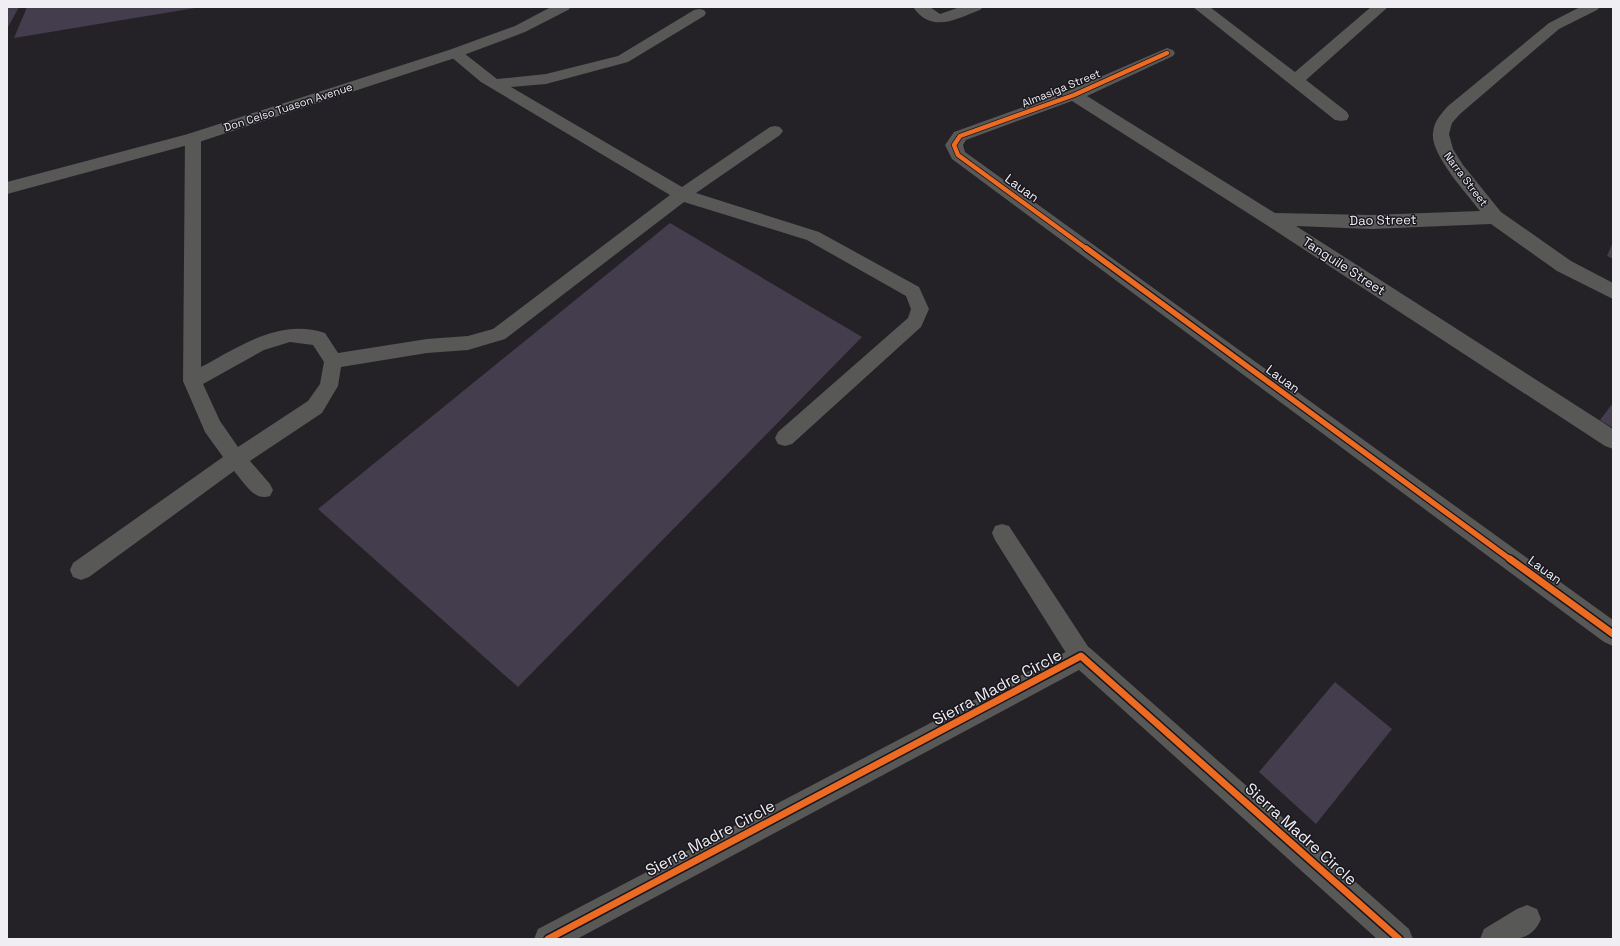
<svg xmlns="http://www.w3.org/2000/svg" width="1620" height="946" viewBox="0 0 1620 946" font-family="'Space Grotesk',sans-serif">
  <rect width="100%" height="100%" fill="#242226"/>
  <path fill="#443d4e" d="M7,7H19L7,29Z
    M27,7H195V8L14,38Z
    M670,223L862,337L518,687L318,509Z
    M1613,242V259L1607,256Z
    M1613,403V428L1600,420Z
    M1335,682L1392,729L1316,824L1259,772Z"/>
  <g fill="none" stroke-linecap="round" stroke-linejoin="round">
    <path fill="#585857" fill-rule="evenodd" d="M699,9L704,10L706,13L704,16L628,62L546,84L511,87L682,187L770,127L775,126L780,127L783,131L780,135L696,193L819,232L919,287L929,309L921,327L792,444L785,446L778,444L775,438L778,432L908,318L911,309L906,296L807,240L684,202L505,339L468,350L427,353L341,367L338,386L322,413L250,461L270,484L273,490L270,496C254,502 244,482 234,471L89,577L81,580L73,577L70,570L73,563L223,457L205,432L183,381L185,138L188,134L193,133L198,134L201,138V367C240,346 280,318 325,333L338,353L427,339L468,336L493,329L670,195L481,82L450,56L448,53L450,50L455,49L460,50L497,79L546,74L618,56L694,10ZM290,342L313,345L324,362L320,384L308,401L238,447L220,421L203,384L264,350Z
      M1002,524L1009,526L1089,648L1092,656L1089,664L1081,667L1073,664L995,540L992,533L995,526Z"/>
    <path fill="#585857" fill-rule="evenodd" d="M913,7H930L940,14L960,7H983L980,10C956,19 932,34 913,7Z
      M1193,7H1210L1295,72L1371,7H1388L1306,80L1347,112L1349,116L1347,120L1341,121L1335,120Z
      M1580,7H1600L1597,10L1559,29L1460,114L1452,123L1449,134L1453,149L1463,165L1501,212L1571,261L1613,283V299L1557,271L1491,224L1371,229L1296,226L1613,429V449L1605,446L1265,224L1072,101L966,140L963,145L965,152L1613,620V646L1604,642L952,159L945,145L954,132L1068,91L1167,48L1173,50L1175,53L1173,56L1087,96L1275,213L1371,215L1480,211C1467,194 1430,154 1433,133C1434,121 1441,114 1448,106L1549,23Z
      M1081,644L1090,648L1409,929L1413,939H1377L1079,670L577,939H534L538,929Z
      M1527,905L1537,909L1541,919C1530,946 1504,939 1480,939L1484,929L1517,909Z"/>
    <path fill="#585857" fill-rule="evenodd" d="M551,7H571L568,10L525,32L461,56L199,142L7,194V182L188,134L449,50L515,26Z"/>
    <g stroke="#19171e" stroke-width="6">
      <path id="cycleway-far2" d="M1087,249L958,155L954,145L960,136L1074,95L1167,53"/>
    </g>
    <g stroke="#19171e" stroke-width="8">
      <path id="cycleway-far1" d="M1086,248L1511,560"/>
    </g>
    <g stroke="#19171e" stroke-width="10">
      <path id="cycleway" d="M1510,559L1613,634
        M548,939L1081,656L1399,939"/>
    </g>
    <use href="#cycleway-far2" stroke="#ed6a23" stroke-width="4.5"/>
    <use href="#cycleway-far1" stroke="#ed6a23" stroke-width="5.5"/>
    <use href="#cycleway" stroke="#ed6a23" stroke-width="7"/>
  </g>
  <g text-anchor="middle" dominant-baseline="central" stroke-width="3" stroke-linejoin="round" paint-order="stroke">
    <g font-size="11" fill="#efeef3" stroke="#19171e">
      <text transform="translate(1061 88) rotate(-22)">Almasiga Street</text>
      <text transform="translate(288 107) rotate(-18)">Don Celso Tuason Avenue</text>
      <text transform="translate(1466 179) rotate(53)">Narra Street</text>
    </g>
    <g font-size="13" fill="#efeef3" stroke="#19171e">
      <text transform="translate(1022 188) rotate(36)">Lauan</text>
      <text transform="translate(1383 220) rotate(-1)">Dao Street</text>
      <text transform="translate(1344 266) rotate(33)">Tanguile Street</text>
      <text transform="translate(1283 379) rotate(36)">Lauan</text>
      <text transform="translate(1545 570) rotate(36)">Lauan</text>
    </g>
    <g font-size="16" fill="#efeef3" stroke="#19171e">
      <text transform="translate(997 687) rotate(-28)">Sierra Madre Circle</text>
      <text transform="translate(1301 834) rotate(42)">Sierra Madre Circle</text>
      <text transform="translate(710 838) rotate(-28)">Sierra Madre Circle</text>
    </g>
  </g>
  <rect width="1620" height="946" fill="none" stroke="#efeef3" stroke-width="16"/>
</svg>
